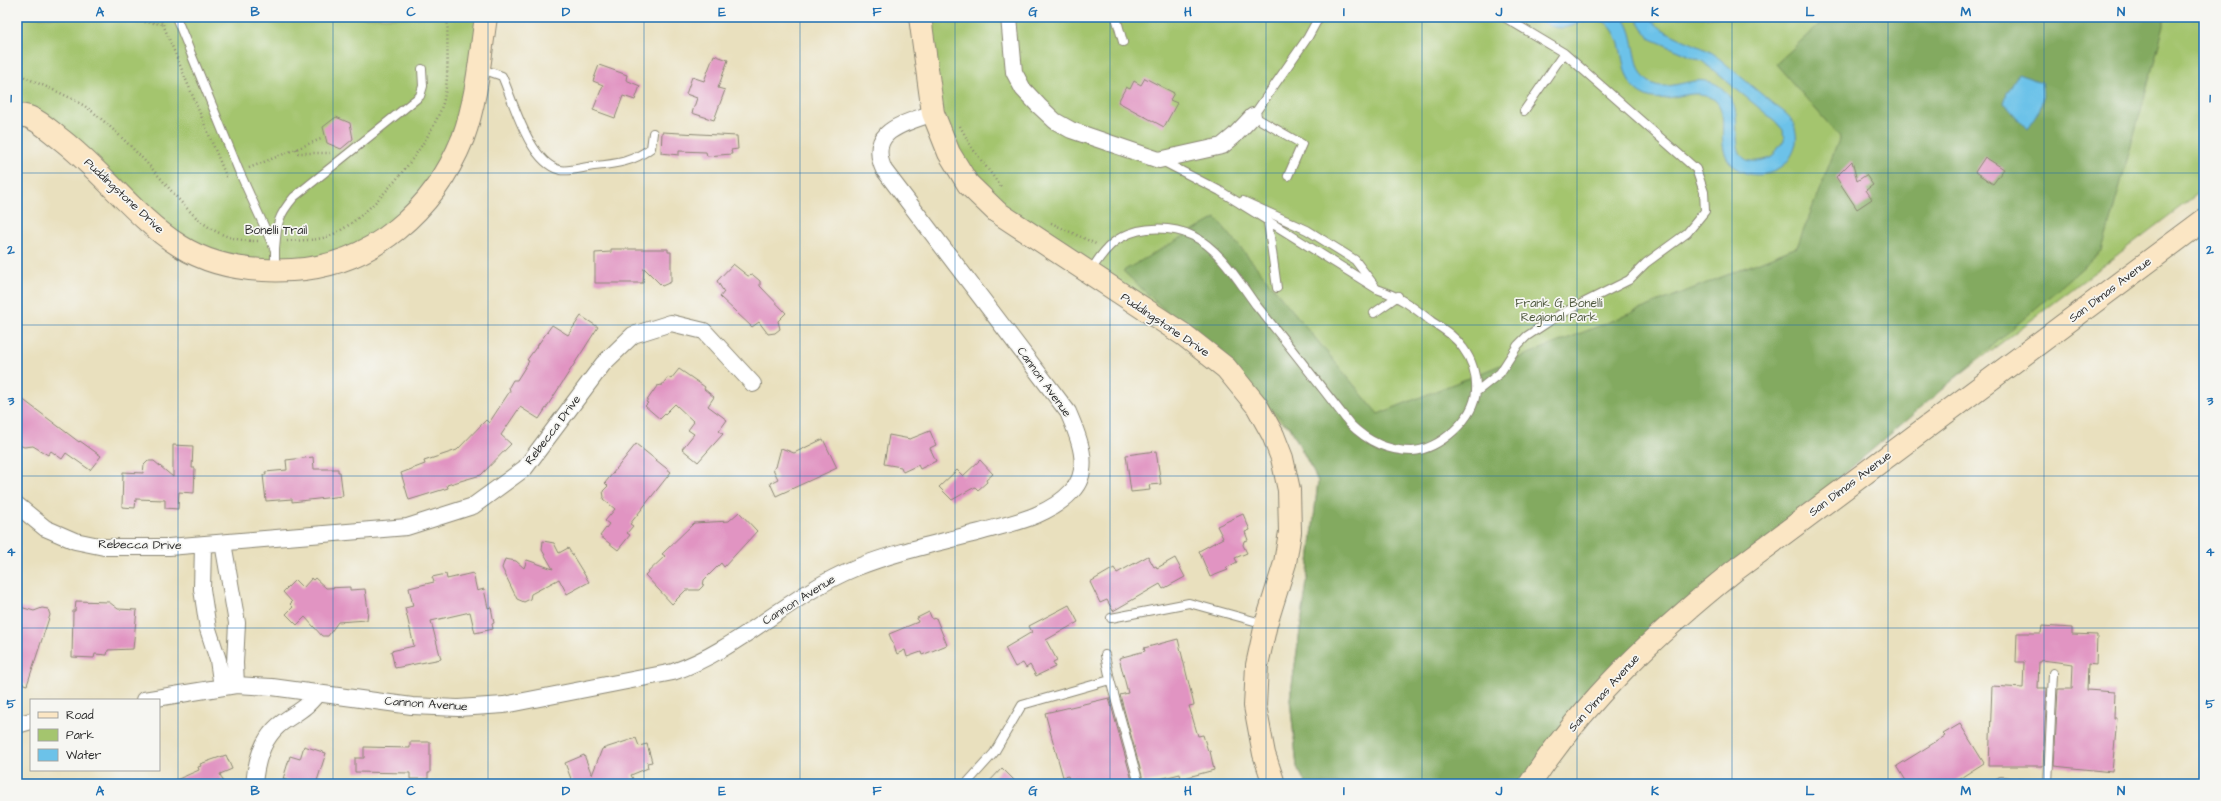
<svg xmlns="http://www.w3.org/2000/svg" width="2221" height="801" viewBox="0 0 2221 801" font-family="'Architects Daughter',sans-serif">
  <rect width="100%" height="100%" fill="#f6f6f2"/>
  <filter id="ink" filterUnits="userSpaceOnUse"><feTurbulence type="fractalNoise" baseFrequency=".025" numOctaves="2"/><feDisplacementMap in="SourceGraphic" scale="8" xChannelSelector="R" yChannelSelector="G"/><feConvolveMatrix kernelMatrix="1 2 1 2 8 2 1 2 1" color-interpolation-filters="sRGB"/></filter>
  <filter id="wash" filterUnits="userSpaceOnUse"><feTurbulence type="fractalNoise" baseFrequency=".012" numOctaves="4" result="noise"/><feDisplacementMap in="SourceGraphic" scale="16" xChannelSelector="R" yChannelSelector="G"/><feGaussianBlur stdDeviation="0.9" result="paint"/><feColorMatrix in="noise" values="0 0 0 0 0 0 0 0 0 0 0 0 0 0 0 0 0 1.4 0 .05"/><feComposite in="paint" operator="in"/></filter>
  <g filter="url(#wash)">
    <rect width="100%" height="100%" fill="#e9e0be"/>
    <path fill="#a4c56e" stroke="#68784c" d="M17,17H486L472,106L429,199L338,263L212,262L17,112Z
      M920,17H2204V189L1917,407L1306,784L1297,767L1290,699L1306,590L1318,481L1290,427L1257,406L1225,368L997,212L949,153Z"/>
    <path fill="#83aa61" stroke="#576a46" d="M1827,17H2164V26L2102,251L1651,641L1529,784H1306L1297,767L1290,699L1306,590L1318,481L1290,427L1123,271L1216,218L1378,414L1797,247L1840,137L1776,64Z"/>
    <path fill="#6cc2e9" stroke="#4c768a" d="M1535,17H1622C1639,32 1630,75 1653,84C1677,94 1707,62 1731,99C1746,120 1720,177 1772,157L1784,140L1783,130L1775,121L1702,61L1649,38L1636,17H1650C1659,34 1697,43 1714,54C1734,71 1753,87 1772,103C1778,108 1789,114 1792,121C1802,139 1794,160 1777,170C1766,176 1750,177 1739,170C1707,150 1736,114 1712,98C1693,86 1666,105 1646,96C1614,83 1630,42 1606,23C1591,12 1576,28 1562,28C1551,28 1544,23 1535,17Z
      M2018,74L2041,82C2046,103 2039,112 2027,129L2004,103L2007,93Z"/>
    <g id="blocks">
      <path fill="#e194c2" d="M714,55L728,60L718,88L725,90L714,120L692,113L697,98L686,94L692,77L704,81Z
        M599,65L627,75L626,80L640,86L635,100L623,96L615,118L593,110L603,85L593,81Z
        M1145,78L1174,93L1170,100L1177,103L1164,127L1118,102L1126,87L1130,89L1134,81L1141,85Z
        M336,117L350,123L353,139L341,149L327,143L323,127Z
        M662,132L737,136L738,149L731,150L732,154L707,156L706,152L679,151V155L661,153Z
        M1985,157L2004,169L1993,184L1975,172Z
        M1852,161L1857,181L1866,175L1873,185L1866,190L1872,199L1857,209L1836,177Z
        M611,249H668V252H671V282L662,286L644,268L643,283H595V253L611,252Z
        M733,264L748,276L753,275L760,281V286L786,313L778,321L780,329L775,333L768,334L759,322L752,327L720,297L724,292L717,281Z
        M581,316L598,327L539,419L520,407L501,435L511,444L481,475L450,484L447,485L448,488L409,500L401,473L425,464L424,461L457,450L486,420L489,423L510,391L509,387L513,380H517L529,361L527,360L552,325L568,335Z
        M679,369L705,387L704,389L714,397L708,406L727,420L719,431L723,434L698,462L682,449L694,434L688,430L694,422L675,404L660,419L645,406L648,403L646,402L657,386L662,385L668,377L671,379Z
        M17,395L79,442L80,441L101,456L90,470L66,453L62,459L51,451L48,455L33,446L24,447L19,445L17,442Z
        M930,431L936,445L930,448L936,461L920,469L918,465L903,472L901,467L884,464L889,435L910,439Z
        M823,439L837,468L776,496L770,483L778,479L773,469L776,467L781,448L794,453Z
        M636,444L671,472L630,524L633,526L627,533L630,535L618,550L600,536L609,524L605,521L615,509L603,499L604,497L603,491L608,486L605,483Z
        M173,445L193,446L192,468H195L194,493L179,492L178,509L165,508V500L136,499L135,508L122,507L123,472L143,473L144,465L148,461H154L173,477Z
        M1156,451L1161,484L1149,485L1150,490L1131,492L1126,455Z
        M313,457L314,469H338V472H340L343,496L292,502V499L266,501L263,475H266L265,472L287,470L286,460Z
        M980,460L993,474L986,480L987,482L978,490L975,487L952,500L939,487L957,470L963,476Z
        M739,512L757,531L724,567L721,563L704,580L703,586L699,590H686L672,604L645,575L665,556L662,554L694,523L729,521Z
        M1243,514L1250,530L1245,532L1248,540L1244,541L1243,545L1247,553L1235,558L1237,562L1226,568L1228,570L1210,577L1199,551L1223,538L1217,526Z
        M543,541L554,543L559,553L568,548L589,582L567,594L559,579L531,594L530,599L524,602L517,599L502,568L505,559L516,561L524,568L527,560L553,569L542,550Z
        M1148,556L1154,567L1156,566L1157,568L1175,558L1185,577L1163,589L1160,584L1113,611L1107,600L1100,603L1090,582L1114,568L1117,573Z
        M473,573L477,591L484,589L488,608L491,607L494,623L492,624L493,629L475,633L470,612L431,621L441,659L395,668L391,651L414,646L405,608L413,606L409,588L434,582L432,577L446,574L447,579Z
        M312,578L313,580L315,578L326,588L350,587V590L365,589L368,610L367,620L338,622L328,636H322L305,617L297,625L286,614L293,607L290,604L292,602L283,592L295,580L303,588Z
        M76,601L109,602L118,609L137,610L133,649L108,650L107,655L95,654L94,658L72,657L73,611H75Z
        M1069,605L1078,622L1046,640L1057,660L1053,662L1055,667L1036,676L1030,665L1026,668L1023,663L1015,667L1005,648L1032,632L1029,626Z
        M17,606L34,611L42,608L48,609L50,615L27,685L17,682Z
        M929,612L932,619L936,618L947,645L922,655L921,652L907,657L905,650L897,654L889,634L918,622L917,618Z
        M2042,626L2072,628V634L2097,635L2096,665L2088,664L2087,690L2115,692L2114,718H2117L2112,772L2054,766L2058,689H2072L2073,664L2042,660L2041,662H2039L2038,688H2047L2043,766H1989L1992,686L2023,688L2024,662H2016L2017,633H2041Z
        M1178,639L1194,705L1189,706L1198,736L1203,735L1208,751H1210L1214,770L1181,779L1180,774L1144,783L1120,695L1128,693L1119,658L1145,651L1144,648Z
        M1109,698L1133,784H1070L1068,776L1063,777L1045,713Z
        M1960,724L1984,763L1951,784H1908L1897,766L1945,736L1943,734Z
        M636,738L639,746L647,744L652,762L647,763L648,768L631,775L633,779L620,784H573L565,763L584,755L592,775L602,749Z
        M410,742H430V773H428V779H410V773L355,772V758H364V747L410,748Z
        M304,746L326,753L316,784H299L283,779L290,756L300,759Z
        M226,755L232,769L220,774L224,784H167L199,770L198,767L201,766L200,764Z
        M1002,768L1018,784H987Z"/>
    </g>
  </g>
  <g filter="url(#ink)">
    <use href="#blocks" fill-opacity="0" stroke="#8a8674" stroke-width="1"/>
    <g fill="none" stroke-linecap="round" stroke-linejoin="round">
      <g stroke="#8a8674" stroke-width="10">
        <path id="lane" d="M176,17L239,171L275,250V270
          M1116,17L1123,42
          M479,68L502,76C514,103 529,162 560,170C569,172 584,167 594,166C616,164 633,162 651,148L653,133
          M1524,111L1564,53
          M1288,176L1302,144L1253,116L1308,37L1319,17
          M1243,201L1307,230L1355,260L1374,285
          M1268,222L1277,288
          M275,249C277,224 277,217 294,197L420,96L423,86L422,69
          M1090,272C1098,259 1108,244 1122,237C1142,226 1172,226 1193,236C1220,249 1239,282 1256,305C1288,344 1319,384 1350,424C1367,441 1387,451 1412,451C1439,450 1474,419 1476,391C1477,376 1472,360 1463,348C1455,336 1443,329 1431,321C1412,306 1400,297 1377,289L1220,191L1162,161
          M1374,313L1398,296
          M1476,392L1500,373L1518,345L1527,336L1559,315L1629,280L1646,263L1687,233L1705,211L1704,192L1696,169L1564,53L1504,17
          M1111,618L1189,603L1265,624
          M1105,655L1110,680
          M833,784H834
          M966,784L994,753L1022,705L1110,680L1139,784
          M1999,784L2001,781L2026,784
          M2048,784L2053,673"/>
      </g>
      <g stroke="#8a8674" stroke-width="18">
        <path id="street" d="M1009,17L1014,72L1023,89L1039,106L1055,121L1071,130L1159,160L1222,146L1234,136L1253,116
          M17,505L45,528L75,541L104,547H169L407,527L473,506L525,468L603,364L633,335L671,323L704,331L753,384
          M223,543L237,623L235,663L236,685
          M203,545L202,589L208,629L218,660L222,687
          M144,700L236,685L272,687L412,706L458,708L504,705L673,672C740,649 789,595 855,568C895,552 938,543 980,532C1012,523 1048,517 1072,491C1093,469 1078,435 1068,412L884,170C866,130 904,124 933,113
          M17,725L31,721
          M254,784C256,761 263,736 283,722C300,710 304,710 318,693"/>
      </g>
      <g stroke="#8a8674" stroke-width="24">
        <path id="secondary" d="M920,17L933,113L949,153L968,184L997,212L1184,335L1226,368L1257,406L1273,435L1282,458L1289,490L1290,532L1285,563L1266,624L1257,665L1255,706L1264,754L1274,784
          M17,114C22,116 29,116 33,119C42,123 50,131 58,137C102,170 134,217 180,246C213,267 254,272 292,270C372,266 434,210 463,138C477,100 480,57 486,17
          M1530,784C1584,701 1658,632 1734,571L2204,220"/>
      </g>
      <path stroke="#8a8674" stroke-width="2.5" stroke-dasharray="1 3" stroke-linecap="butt" d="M101,17L163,24
        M160,17L226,176L229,175
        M17,73C41,86 71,95 93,112C115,130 137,152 156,173C186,207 208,242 258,241
        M960,126L972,148L1002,188
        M296,149L298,153H330
        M249,168L321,139
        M1051,223L1096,244
        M287,241C301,240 316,241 329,236C369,221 435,140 444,99C450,72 446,44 448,17"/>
      <use href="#lane" stroke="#fff" stroke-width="8"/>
      <use href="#street" stroke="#fff" stroke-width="16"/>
      <use href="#secondary" stroke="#fbe6c4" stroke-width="22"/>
    </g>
  </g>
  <path fill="none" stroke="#1f6fb2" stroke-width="1" stroke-opacity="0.55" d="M178,17V784M333,17V784M488,17V784M644,17V784M800,17V784M955,17V784M1110,17V784M1266,17V784M1422,17V784M1577,17V784M1732,17V784M1888,17V784M2044,17V784M17,173H2204M17,325H2204M17,476H2204M17,628H2204"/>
  <g text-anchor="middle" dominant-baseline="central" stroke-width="3.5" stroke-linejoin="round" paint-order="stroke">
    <g font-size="12" fill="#2b2b2b" stroke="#f6f6f2">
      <text transform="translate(124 196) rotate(43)">Puddingstone Drive</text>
      <text x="276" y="230">Bonelli Trail</text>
      <text transform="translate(2110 290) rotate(-37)">San Dimas Avenue</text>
      <text transform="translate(1165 325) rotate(34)">Puddingstone Drive</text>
      <text transform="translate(1044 382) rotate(54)">Cannon Avenue</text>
      <text transform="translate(553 430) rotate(-53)">Rebecca Drive</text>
      <text transform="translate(1850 484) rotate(-37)">San Dimas Avenue</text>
      <text transform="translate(140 545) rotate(1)">Rebecca Drive</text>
      <text transform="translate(799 600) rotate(-32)">Cannon Avenue</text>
      <text transform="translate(1604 693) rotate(-48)">San Dimas Avenue</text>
      <text transform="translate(426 704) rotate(4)">Cannon Avenue</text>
    </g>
    <g font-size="12" fill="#4f593f" stroke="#f6f6f2">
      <text x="1559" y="303">Frank G. Bonelli<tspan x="1559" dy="14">Regional Park</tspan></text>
    </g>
  </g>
  <rect width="2221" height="801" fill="none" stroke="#f6f6f2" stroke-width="44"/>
  <rect x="30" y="699" width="130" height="72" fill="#f6f6f2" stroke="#a5a5a2"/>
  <rect x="38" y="712" width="20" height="6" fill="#fbe6c4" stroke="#a5a5a2"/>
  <text x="66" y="719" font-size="12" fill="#2b2b2b">Road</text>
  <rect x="38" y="729" width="20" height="12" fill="#a4c56e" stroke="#a5a5a2"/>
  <text x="66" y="739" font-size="12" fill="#2b2b2b">Park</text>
  <rect x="38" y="749" width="20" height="12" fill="#6cc2e9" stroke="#a5a5a2"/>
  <text x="66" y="759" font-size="12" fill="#2b2b2b">Water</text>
  <rect x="22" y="22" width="2177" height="757" fill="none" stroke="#1f6fb2" stroke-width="1.5"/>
  <g font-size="13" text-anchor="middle" font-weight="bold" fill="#1f6fb2">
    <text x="100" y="16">A</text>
    <text x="255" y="16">B</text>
    <text x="411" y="16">C</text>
    <text x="566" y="16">D</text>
    <text x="722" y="16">E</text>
    <text x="877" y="16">F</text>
    <text x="1033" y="16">G</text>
    <text x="1188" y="16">H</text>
    <text x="1344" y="16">I</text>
    <text x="1499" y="16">J</text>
    <text x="1655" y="16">K</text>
    <text x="1810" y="16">L</text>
    <text x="1966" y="16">M</text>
    <text x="2121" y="16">N</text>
    <text x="11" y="102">1</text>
    <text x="2210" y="102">1</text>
    <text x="11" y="254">2</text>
    <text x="2210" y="254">2</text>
    <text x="11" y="405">3</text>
    <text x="2210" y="405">3</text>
    <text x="11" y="556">4</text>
    <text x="2210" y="556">4</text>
    <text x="11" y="708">5</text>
    <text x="2210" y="708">5</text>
    <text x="100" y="795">A</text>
    <text x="255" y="795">B</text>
    <text x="411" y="795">C</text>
    <text x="566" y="795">D</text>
    <text x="722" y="795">E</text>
    <text x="877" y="795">F</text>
    <text x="1033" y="795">G</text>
    <text x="1188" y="795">H</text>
    <text x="1344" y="795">I</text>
    <text x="1499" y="795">J</text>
    <text x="1655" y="795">K</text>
    <text x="1810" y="795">L</text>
    <text x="1966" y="795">M</text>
    <text x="2121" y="795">N</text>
  </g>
</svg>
